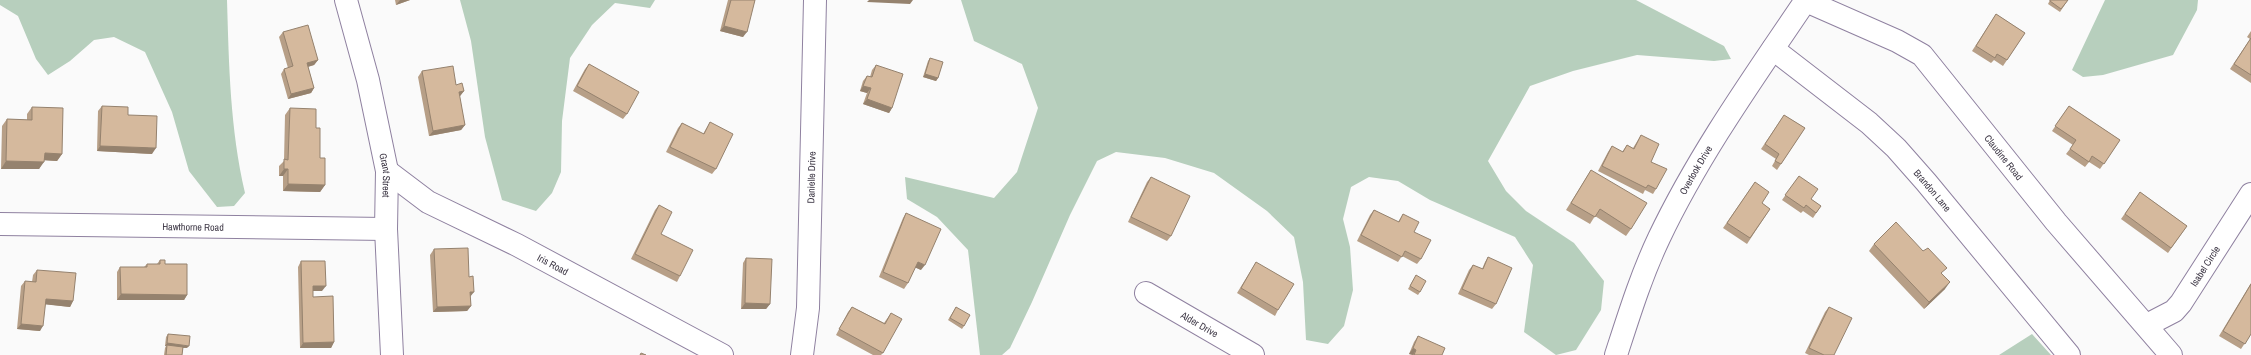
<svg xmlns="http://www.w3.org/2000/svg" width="2251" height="355" viewBox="0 0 2251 355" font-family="'Archivo Narrow',sans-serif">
  <rect width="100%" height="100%" fill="#fafafa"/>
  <path fill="#b7cfbd" d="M0,0H227C229,66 230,128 245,193L234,206L217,207L189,171L172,112L145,52L114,37L94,40L70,61L48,75L36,59L18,16L0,5Z
    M460,0H655L650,8L615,3L592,25L570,58L562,121L561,172L552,193L536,211L502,200L485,137L471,41Z
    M961,0H1636L1724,46L1731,59L1714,61L1637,55L1573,71L1530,86L1488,161L1506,191L1526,211L1574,243L1604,281L1601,310L1576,350L1556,355L1524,332L1533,265L1515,237L1430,200L1398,181L1369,177L1351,187L1343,219L1350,247L1353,290L1344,326L1328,344L1306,340L1303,282L1294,237L1267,211L1214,173L1165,158L1116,152L1097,161L1070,215L1032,302L1010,348L1002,355H980L968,250L937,217L907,199L905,177L994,198L1017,172L1038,108L1022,64L974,41Z
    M2105,0H2198L2197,10L2173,55L2103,75L2083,77L2072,70Z
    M2032,334L2051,355H1999Z"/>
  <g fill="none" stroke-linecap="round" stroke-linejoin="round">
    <g stroke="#8f81a0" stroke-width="24">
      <g id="minor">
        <path id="s1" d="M346,0L368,80L387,171L386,229L392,355"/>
        <path id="s2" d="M1806,1L1897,41L1922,55L2056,222L2171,355"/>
        <path id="s3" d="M1773,49L1869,123L1896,148L1926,182L2069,355"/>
        <path id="s4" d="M387,171L428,202L517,245L722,355"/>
        <path id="s5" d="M0,224L386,229"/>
        <path id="s6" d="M1146,293L1253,355"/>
        <path id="s7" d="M2147,325L2174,311L2181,303L2251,194"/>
        <path id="s8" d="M802,355L808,308L815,0"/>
        <path id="s9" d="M1616,355C1629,315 1641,276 1659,238C1699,154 1754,77 1806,0"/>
      </g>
    </g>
    <use href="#minor" stroke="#fff" stroke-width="22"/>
  </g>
  <path fill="#b79f87" d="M395,0H410L396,5Z
    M728,0H755L743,37L720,31Z
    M2050,0H2068L2060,12L2048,4Z
    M1996,14L2025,33L2003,66L1994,60L1991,63L1972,51Z
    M2251,31V83L2230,69L2250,39L2247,37Z
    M283,32L318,60L314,65L308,67L314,88L311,93L288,99L281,74L284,69L288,68L279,37Z
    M930,58L938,78L936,81L923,77L928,61Z
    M589,64L627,114L623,119L573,91L585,69Z
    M876,65L892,108L889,113L863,104L867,93L860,91L863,81L867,76L870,77L872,70Z
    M422,71L456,85L464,91L460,96H459L465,125L461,130L429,136L418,77Z
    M102,106L128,115L152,154L97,151L98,111Z
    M2069,106L2120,140L2100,169L2089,162L2085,167L2066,154L2073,145L2052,131Z
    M32,107L62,154L57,161L44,160L39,169H1L2,126L7,119L27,120V114Z
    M290,108L316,128L320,158L325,185L320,192L283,191V176H279V166L284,161L285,115Z
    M1784,115L1805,128L1777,170L1772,166L1776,159L1761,149Z
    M710,122L716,169L712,174L666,152L678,128L682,123L703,134Z
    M1641,135L1651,162L1656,189L1653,194L1645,190L1643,194L1598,171L1608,152L1612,146L1622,152L1627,145L1633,148L1638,140Z
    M1591,170L1631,229L1626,236L1595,216L1590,224L1566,210Z
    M1799,176L1811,199L1821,206L1813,218L1803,211L1801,213L1782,200Z
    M1151,177L1171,236L1167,241L1128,222L1147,182Z
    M1755,182L1762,203L1770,209L1747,244L1723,228Z
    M2140,192L2187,226L2168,253L2121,219Z
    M659,205L661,234L680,276L677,282L631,259L655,210Z
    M1374,210L1398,222L1403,214L1414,232L1421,259L1417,264L1402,256L1398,262L1357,241L1370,215Z
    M906,213L921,270L915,267L908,283L904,289L879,277L903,218Z
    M1874,244L1945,289L1924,309L1869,251Z
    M434,249L470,297L471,306L467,311L433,312L430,255Z
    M1488,257L1496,304L1492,309L1458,294L1469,270L1473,265L1482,269L1485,262Z
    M746,258L770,304L766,309H741L743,263Z
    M160,260L165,264L187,295L184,300H117V272L120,267H144L147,264H157Z
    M301,261L322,291H313V297L334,342L331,348H300L298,267Z
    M1256,262L1278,310L1275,316L1237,293Z
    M37,270L73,301L70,307L45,304L40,331L17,329L21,286L25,281L32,282L33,275Z
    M1416,275L1420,292L1418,295L1408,289Z
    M2251,283V334L2241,349L2219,336Z
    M852,307L884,323L891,313L883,353L881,355H873L836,335L848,312Z
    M956,307L964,326L962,329L948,320Z
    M1829,307L1834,355H1809L1805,353L1825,312Z
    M168,334L187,348H183L182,355H164L165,348L166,346H165L166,337Z
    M1418,336L1442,355H1413L1409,354L1414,342Z"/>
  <path fill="#95826e" d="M400,0H410L396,5Z
    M869,0H913L910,4L867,2Z
    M724,26L747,32L743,37L720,31Z
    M318,60L314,65L303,68L307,63Z
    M925,74L938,78L936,81L923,77Z
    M863,86L871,88L867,93L860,91Z
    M314,88L311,93L288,99L291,94Z
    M464,91L460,96L455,97L459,92Z
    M867,99L892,108L889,113L863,104Z
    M465,125L461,130L429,136L433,131Z
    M100,146L156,148L152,154L97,151Z
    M45,153L62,154L57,161L40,160Z
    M6,161L44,162L39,169H1Z
    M284,169H288L283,176H279Z
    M288,184L325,185L320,192L283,191Z
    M918,262L925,265L921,270L914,267Z
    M1950,282L1945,289L1924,309L1929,302Z
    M313,286H326L322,291H309Z
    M470,292H474L470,297Z
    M121,294L187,295L184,300H117Z
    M46,299L73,301L70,307L42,304Z
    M745,303L770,304L766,309H741Z
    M471,306L467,311L433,312L437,307Z
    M21,324L43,326L40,331L17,329Z
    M334,342L331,348H300L303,343Z
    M167,343L189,346L187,348L167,346V345L166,346H165Z
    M1413,348L1416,350L1413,355L1409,354Z"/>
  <path fill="#d5b99d" stroke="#95826e" d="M731,0H755L747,32L724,26Z
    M2050,0H2068L2061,9L2050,1Z
    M1996,14L2025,33L2007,60L1997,54L1995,58L1976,46Z
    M308,25L318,60L307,63L314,88L291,94L284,69L293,66L283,32Z
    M2251,38V75L2234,64Z
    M930,58L943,62L938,78L925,74Z
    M589,64L639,92L627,114L577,86Z
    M876,65L903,74L892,108L867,99L871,88L863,86L867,76L872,77Z
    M453,66L456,85L462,83L464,91L459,92L465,125L433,131L422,71Z
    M102,106L128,107V115L157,116L156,148L100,146Z
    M2069,106L2120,140L2104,164L2092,156L2089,162L2070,149L2076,140L2055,126Z
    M32,107L63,108L62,154L45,153L44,162L6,161L7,119L32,120Z
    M290,108L316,109V128H320V158H325V185L288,184V169H284V159L288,160Z
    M1784,115L1805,128L1781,164L1775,161L1779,154L1765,144Z
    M710,122L733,134L716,169L670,147L682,123L704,134Z
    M1641,135L1659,144L1651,162L1667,169L1656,189L1648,185L1646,188L1602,166L1612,146L1623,152L1627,145L1634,149Z
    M1591,170L1647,203L1631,229L1600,209L1595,217L1571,203Z
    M1799,176L1818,189L1811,199L1821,206L1816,213L1806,205L1804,208L1785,195Z
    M1151,177L1190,196L1171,236L1131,217Z
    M1755,182L1769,192L1762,203L1770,209L1750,238L1727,223Z
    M2140,192L2187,226L2171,248L2125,214Z
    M659,205L672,212L661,234L693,250L680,276L635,254Z
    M1374,210L1399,222L1403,214L1419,222L1414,232L1431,240L1421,259L1405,251L1402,257L1361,235Z
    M906,213L941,229L925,265L918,262L908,283L883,272Z
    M1896,222L1923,251L1928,248L1947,268L1941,273L1950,282L1929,302L1874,244Z
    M468,248L469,277L473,276L474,292H470L471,306L437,307L434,249Z
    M1488,257L1512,268L1496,304L1462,289L1473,265L1483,269Z
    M746,258L772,259L770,304L745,303Z
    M160,260H165V264H187V295L121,294L120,267H147V264H160Z
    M301,261H325L326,286H313V297L333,296L334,342L303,343Z
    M1256,262L1294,284L1278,310L1241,288Z
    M37,270L76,273L73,301L46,299L43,326L21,324L25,281L36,282Z
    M1416,275L1426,281L1420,292L1410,286Z
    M2251,284V334L2245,344L2223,331Z
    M852,307L885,324L891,313L902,319L883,353L839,329Z
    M956,307L970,315L964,326L950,318Z
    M1829,307L1852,318L1834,355H1824L1809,348Z
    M168,334L190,336L189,346L167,343Z
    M1418,336L1445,348L1442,355H1414L1416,350L1413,348Z
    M167,345L183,347L182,355H166Z
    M641,353L646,355H640Z"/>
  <g text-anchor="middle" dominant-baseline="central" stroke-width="3" stroke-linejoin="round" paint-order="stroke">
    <g font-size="10" fill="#3d3745" stroke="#fafafa">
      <text stroke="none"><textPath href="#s2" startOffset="259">Claudine Road</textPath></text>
      <text stroke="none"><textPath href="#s9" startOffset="202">Overlook Drive</textPath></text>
      <text stroke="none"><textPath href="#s1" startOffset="180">Grant Street</textPath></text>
      <text stroke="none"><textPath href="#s8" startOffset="178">Danielle Drive</textPath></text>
      <text stroke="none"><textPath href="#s3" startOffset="214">Brandon Lane</textPath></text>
      <text stroke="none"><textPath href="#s5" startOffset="193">Hawthorne Road</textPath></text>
      <text stroke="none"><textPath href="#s4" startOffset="191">Iris Road</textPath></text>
      <text stroke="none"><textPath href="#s7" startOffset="85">Isabel Circle</textPath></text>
      <text stroke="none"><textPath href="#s6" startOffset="62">Alder Drive</textPath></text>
    </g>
  </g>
</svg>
